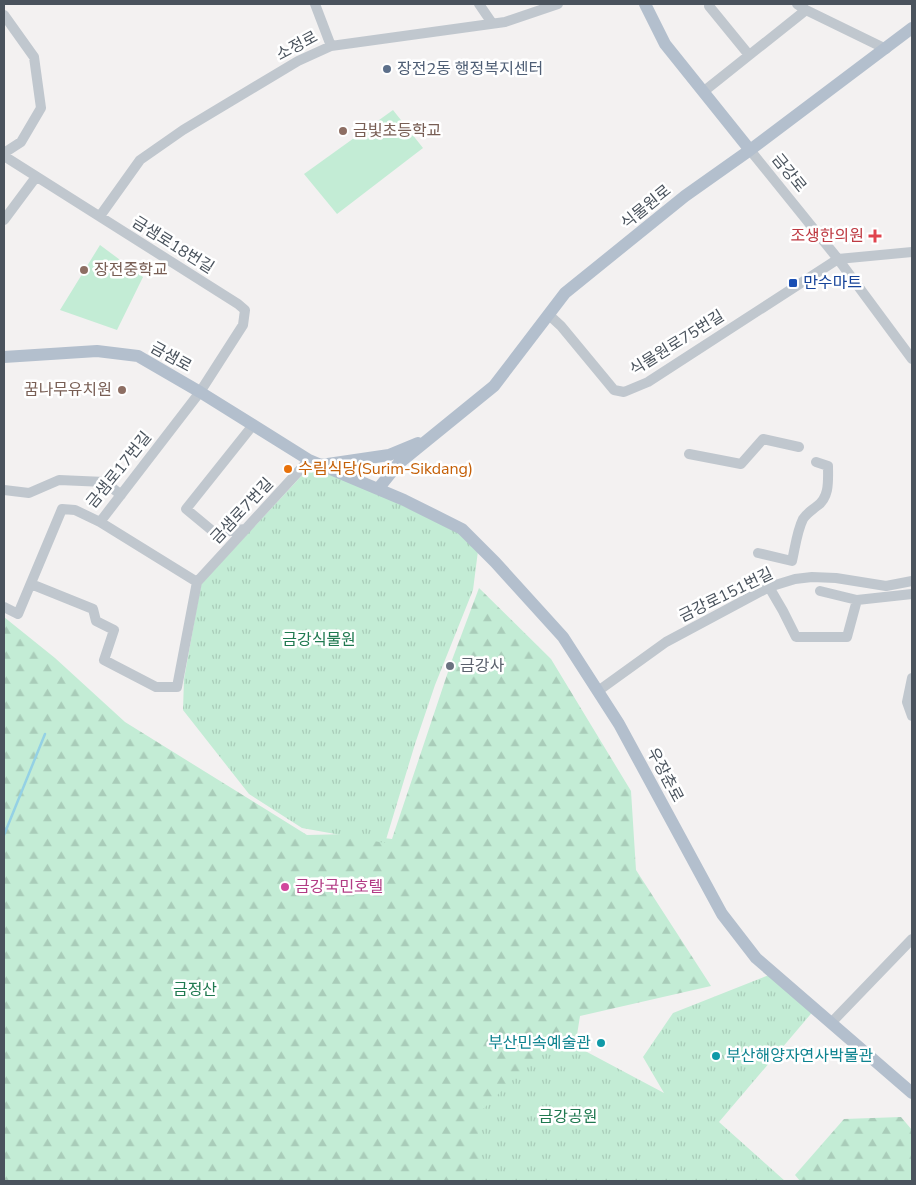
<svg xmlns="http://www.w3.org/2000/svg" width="916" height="1185" viewBox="0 0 916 1185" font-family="'Nunito Sans','Noto Sans KR',sans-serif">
  <defs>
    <pattern id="forest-firs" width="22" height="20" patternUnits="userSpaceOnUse" patternTransform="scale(1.25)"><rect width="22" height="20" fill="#c3ecd5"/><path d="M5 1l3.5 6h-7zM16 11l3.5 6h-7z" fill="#a9ccb9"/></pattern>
    <pattern id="park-tufts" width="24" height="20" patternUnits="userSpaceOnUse" patternTransform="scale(1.25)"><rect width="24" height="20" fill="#c3ecd5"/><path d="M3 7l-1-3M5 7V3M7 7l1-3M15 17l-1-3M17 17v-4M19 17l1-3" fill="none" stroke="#a9ccb9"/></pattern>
  </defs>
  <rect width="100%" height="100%" fill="#f3f1f1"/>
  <path fill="url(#forest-firs)" d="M479,588L551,659L631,791L636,870L711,986L580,1016L573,1060L698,1181H4V617L55,658L125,722L307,835L350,834L392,839L452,660Z
    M901,1117L912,1130V1181H800L795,1175L844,1119Z"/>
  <path fill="url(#park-tufts)" d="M321,465L479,543L473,590L435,685L415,744L385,843L302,828L249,794L183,710L184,679L201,584L307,470Z
    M774,973L815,1009L719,1122L785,1181H481L477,1115L557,1036L664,1093L643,1057L673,1013Z"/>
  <path fill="#c3ecd5" d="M393,110L423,148L337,214L304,174Z
    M100,245L143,277L117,330L60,310Z"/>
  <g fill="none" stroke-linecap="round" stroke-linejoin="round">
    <path stroke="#94d1e5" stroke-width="2.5" d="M4,835L45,734"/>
    <path stroke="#c0c7ce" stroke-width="10" d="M315,4L331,46
      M479,4L492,23
      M797,4L806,10L886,49
      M709,6L749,55
      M4,15L34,57L41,108L21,142L4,153
      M703,92L806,10
      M750,150L838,259L912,359
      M4,156L238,304L245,310L243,325L200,392L100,522
      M100,216L140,160L183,130L298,61L331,46L505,22L558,4
      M4,220L36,177
      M549,315L561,326L614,390L624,392L648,382L838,259L912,252
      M689,454L741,464L763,439L799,447
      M4,490L29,493L59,480L105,482L121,495
      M245,529L215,533L186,509L253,425
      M758,553L792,561C795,548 797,531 803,519C807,513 811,511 817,506C830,497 828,480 828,466L816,462
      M31,584L93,609L96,621L114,630L104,660L156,687H177L197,582L309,460
      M769,587L783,611L796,637H847L857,600
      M820,591L857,600L912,594
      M4,607L18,614L62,509L75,510L100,522L197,582
      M912,678L907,702L912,716
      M598,691L666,642L769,587L795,579L812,577L836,578L886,586L912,581
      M831,1023L912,939"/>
    <path stroke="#b3bfcd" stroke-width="12" d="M645,4L665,44L750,150
      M4,357L97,351L138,356L200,392L309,460L404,500L462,529L495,562L563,637L619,724L722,914L756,958L912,1093
      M321,465L389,455L418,443
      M378,489L398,464L494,386L565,293L685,196L750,150L912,28"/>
  </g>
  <circle fill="#5c6f8a" stroke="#fff" stroke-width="2" cx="387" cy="69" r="5"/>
  <g fill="#8d6e63" stroke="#fff" stroke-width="2">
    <circle cx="343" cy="131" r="5"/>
    <circle cx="84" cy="270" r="5"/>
    <circle cx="122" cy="390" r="5"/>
  </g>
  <path fill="#e0444e" stroke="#fff" stroke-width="2" d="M872.5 228.5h5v5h5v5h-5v5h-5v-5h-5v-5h5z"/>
  <rect fill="#1a4fb4" stroke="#fff" stroke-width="2" x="788" y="278" width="10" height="10" rx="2.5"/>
  <circle fill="#e8710a" stroke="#fff" stroke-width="2" cx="288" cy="469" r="5"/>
  <circle fill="#6b7280" stroke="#fff" stroke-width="2" cx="450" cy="666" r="5"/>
  <circle fill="#d1479c" stroke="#fff" stroke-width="2" cx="285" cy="887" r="5"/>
  <g fill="#0f9aa8" stroke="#fff" stroke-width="2">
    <circle cx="601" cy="1043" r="5"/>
    <circle cx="716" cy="1056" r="5"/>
  </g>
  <g text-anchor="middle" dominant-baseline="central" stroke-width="5" stroke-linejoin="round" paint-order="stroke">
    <g font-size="16" fill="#4a535d" stroke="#fff">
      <text transform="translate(297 46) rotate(-28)">소정로</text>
      <text transform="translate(789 173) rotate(51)">금강로</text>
      <text transform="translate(646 207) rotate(-39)">식물원로</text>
      <text transform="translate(173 245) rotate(32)">금샘로18번길</text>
      <text transform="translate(677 343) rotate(-32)">식물원로75번길</text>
      <text transform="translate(171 357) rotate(29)">금샘로</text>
      <text transform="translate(119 470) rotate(-51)">금샘로17번길</text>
      <text transform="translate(242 511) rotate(-47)">금샘로7번길</text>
      <text transform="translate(726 595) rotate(-26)">금강로151번길</text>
      <text transform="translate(665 775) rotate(62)">우장춘로</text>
    </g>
    <g font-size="16" fill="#4e5e75" stroke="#fff" text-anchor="start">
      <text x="397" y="69">장전2동 행정복지센터</text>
    </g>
    <g font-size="16" fill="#785e54" stroke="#fff" text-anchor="start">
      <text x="353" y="131">금빛초등학교</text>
      <text x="94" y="270">장전중학교</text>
      <text x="112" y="390" text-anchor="end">꿈나무유치원</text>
    </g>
    <g font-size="16" fill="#be3a42" stroke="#fff" text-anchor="end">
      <text x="864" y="236">조생한의원</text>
    </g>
    <g font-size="16" fill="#164399" stroke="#fff" text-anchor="start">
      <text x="803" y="283">만수마트</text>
    </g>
    <g font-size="16" fill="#c56008" stroke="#fff" text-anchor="start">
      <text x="298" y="469">수림식당(Surim-Sikdang)</text>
    </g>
    <g font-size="16" fill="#1f7950" stroke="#fff">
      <text x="319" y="640">금강식물원</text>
      <text x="195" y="990">금정산</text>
      <text x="568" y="1117">금강공원</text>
    </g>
    <g font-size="16" fill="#5b616d" stroke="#fff" text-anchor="start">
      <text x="460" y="666">금강사</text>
    </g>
    <g font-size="16" fill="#b23c85" stroke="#fff" text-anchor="start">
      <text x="295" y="887">금강국민호텔</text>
    </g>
    <g font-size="16" fill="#0d838f" stroke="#fff" text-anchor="end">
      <text x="591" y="1043">부산민속예술관</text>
      <text x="726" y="1056" text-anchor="start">부산해양자연사박물관</text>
    </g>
  </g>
  <rect width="916" height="1185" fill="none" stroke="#4a535d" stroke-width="10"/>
</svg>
